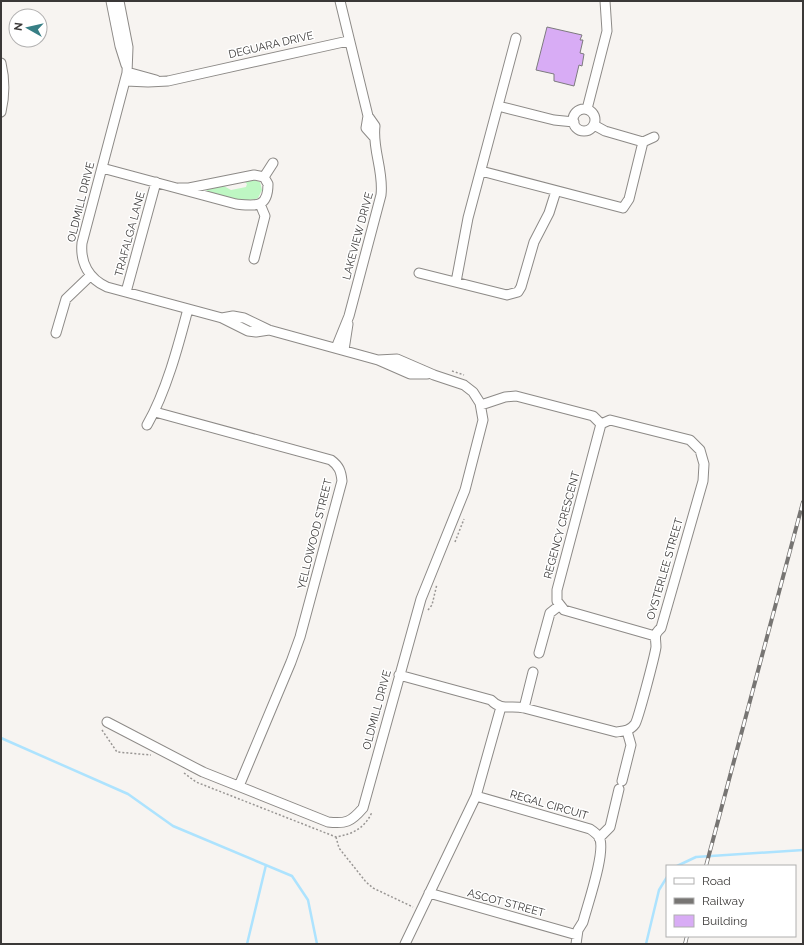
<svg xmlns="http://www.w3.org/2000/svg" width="804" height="945" viewBox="0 0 804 945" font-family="Raleway,sans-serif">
  <rect width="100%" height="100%" fill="#f7f4f1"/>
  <path fill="#bef7c3" d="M251,179L260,182L262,190L258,198C247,203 215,199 206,191L209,188L222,185L231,190L246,187L247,184L243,180Z"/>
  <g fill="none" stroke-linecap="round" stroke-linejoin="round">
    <path stroke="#ade3fe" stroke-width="2.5" d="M1,738L128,794L173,826L292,876L308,900L317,944
      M677,866L696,857L803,850
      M247,944L266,865
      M646,944L659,890L667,877"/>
  </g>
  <path fill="#d8acf5" stroke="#7d7b7e" d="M547,27L582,35L580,40H583L580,53L584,54L582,66L579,65L574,86L554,81V74L536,70Z"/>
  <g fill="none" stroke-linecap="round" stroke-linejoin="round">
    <g stroke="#8d8a87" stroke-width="11">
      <path id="minor" d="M111,1L120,46L126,65
        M119,1L128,47L127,73L82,243C80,263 89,279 107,287L222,318L248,331L256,332L269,330
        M340,1L368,116L366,128L374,137
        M1,63C5,80 5,95 1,112
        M127,72L156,80
        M126,81L148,82L168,81L348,41
        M498,106L554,120L574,122
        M587,109L607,31L605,1
        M573 120a11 11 0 1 1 22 0a11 11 0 1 1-22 0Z
        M643,142L654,137
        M102,168L236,204C256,206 268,208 268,184L264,177L254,175L189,188H179
        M481,171L623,208L629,199L643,142L605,131L594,125
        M264,177L273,163
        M254,259L265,216L260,204
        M419,273L507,295L518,292L521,287L534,242L549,213L556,191
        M456,282L468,218L516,38
        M126,292L156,182
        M222,318L233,316L244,318L269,330L378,360L410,374H427
        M56,333L66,299L90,276
        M336,348L349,316L381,195C384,171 372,149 375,126L368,116
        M344,350L348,324
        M155,412L331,460C339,466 341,471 342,481L300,637L291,662L239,786
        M601,424L557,590V601L564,610L655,636
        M147,425C166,392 178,347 188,309
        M539,653L550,613L560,605
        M399,675L491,700C501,711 511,705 524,708L616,732C623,731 630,731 635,724C638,720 655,655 656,647C656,638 653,635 661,628L703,481L704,464L700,450L690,440L610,420L601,424L593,416L516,396L505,397L481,405
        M524,708L533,672
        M107,722L203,772L328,822C346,824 351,822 363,808L421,599L465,490L483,420L480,403L473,392L464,385L434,375L397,359L378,360
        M622,781L631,745L627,731
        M476,796L590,829C593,831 597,834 599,837C607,850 587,906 583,922L578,930L576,944
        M599,838L610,827L619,789
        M429,893L577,935
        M405,944L476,796L501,707"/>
    </g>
    <path stroke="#999694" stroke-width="1.5" stroke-dasharray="2 2" stroke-linecap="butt" d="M452,371L464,375
      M455,542L464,519
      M428,610L432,605L437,584
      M102,730L117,752L151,755
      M184,773L196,782L336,837C353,834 365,828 372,812
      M336,837L339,848L366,882L373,888L413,907"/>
    <use href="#minor" stroke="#fff" stroke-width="9"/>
    <g stroke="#777573" stroke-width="4">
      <path id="rail" d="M706,866L803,502
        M685,944L687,936"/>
    </g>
    <use href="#rail" stroke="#fff" stroke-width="2.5" stroke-dasharray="8" stroke-linecap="butt"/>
  </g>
  <g text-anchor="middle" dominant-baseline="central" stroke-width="3" stroke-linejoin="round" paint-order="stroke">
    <g font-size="11" fill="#3a3837" stroke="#fff">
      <text transform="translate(271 45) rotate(-13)">DEGUARA DRIVE</text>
      <text transform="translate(81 202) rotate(-76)">OLDMILL DRIVE</text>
      <text transform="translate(130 234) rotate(-75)">TRAFALGA LANE</text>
      <text transform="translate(358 236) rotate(-75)">LAKEVIEW DRIVE</text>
      <text transform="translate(562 525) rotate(-75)">REGENCY CRESCENT</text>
      <text transform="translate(315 534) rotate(-76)">YELLOWOOD STREET</text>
      <text transform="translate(665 569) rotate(-74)">OYSTERLEE STREET</text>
      <text transform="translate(377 710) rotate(-75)">OLDMILL DRIVE</text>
      <text transform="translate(549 805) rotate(16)">REGAL CIRCUIT</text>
      <text transform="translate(506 903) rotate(15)">ASCOT STREET</text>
    </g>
  </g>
  <rect width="804" height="945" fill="none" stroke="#3a3837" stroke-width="4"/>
  <rect x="666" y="865" width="130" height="72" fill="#ffffff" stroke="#b0afaf"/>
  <rect x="674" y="878" width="20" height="6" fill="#ffffff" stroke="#b0afaf"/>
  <text x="702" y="885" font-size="12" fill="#3a3837">Road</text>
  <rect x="674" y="898" width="20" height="6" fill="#777573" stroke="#b0afaf"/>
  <text x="702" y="905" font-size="12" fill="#3a3837">Railway</text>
  <rect x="674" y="915" width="20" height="12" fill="#d8acf5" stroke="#b0afaf"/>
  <text x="702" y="925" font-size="12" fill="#3a3837">Building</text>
  <g transform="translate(28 28) rotate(278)"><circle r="19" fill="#ffffff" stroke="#b0afaf"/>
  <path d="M0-3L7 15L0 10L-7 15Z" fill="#377f85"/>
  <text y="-6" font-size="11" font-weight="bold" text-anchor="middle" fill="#3a3837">N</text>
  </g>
</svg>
